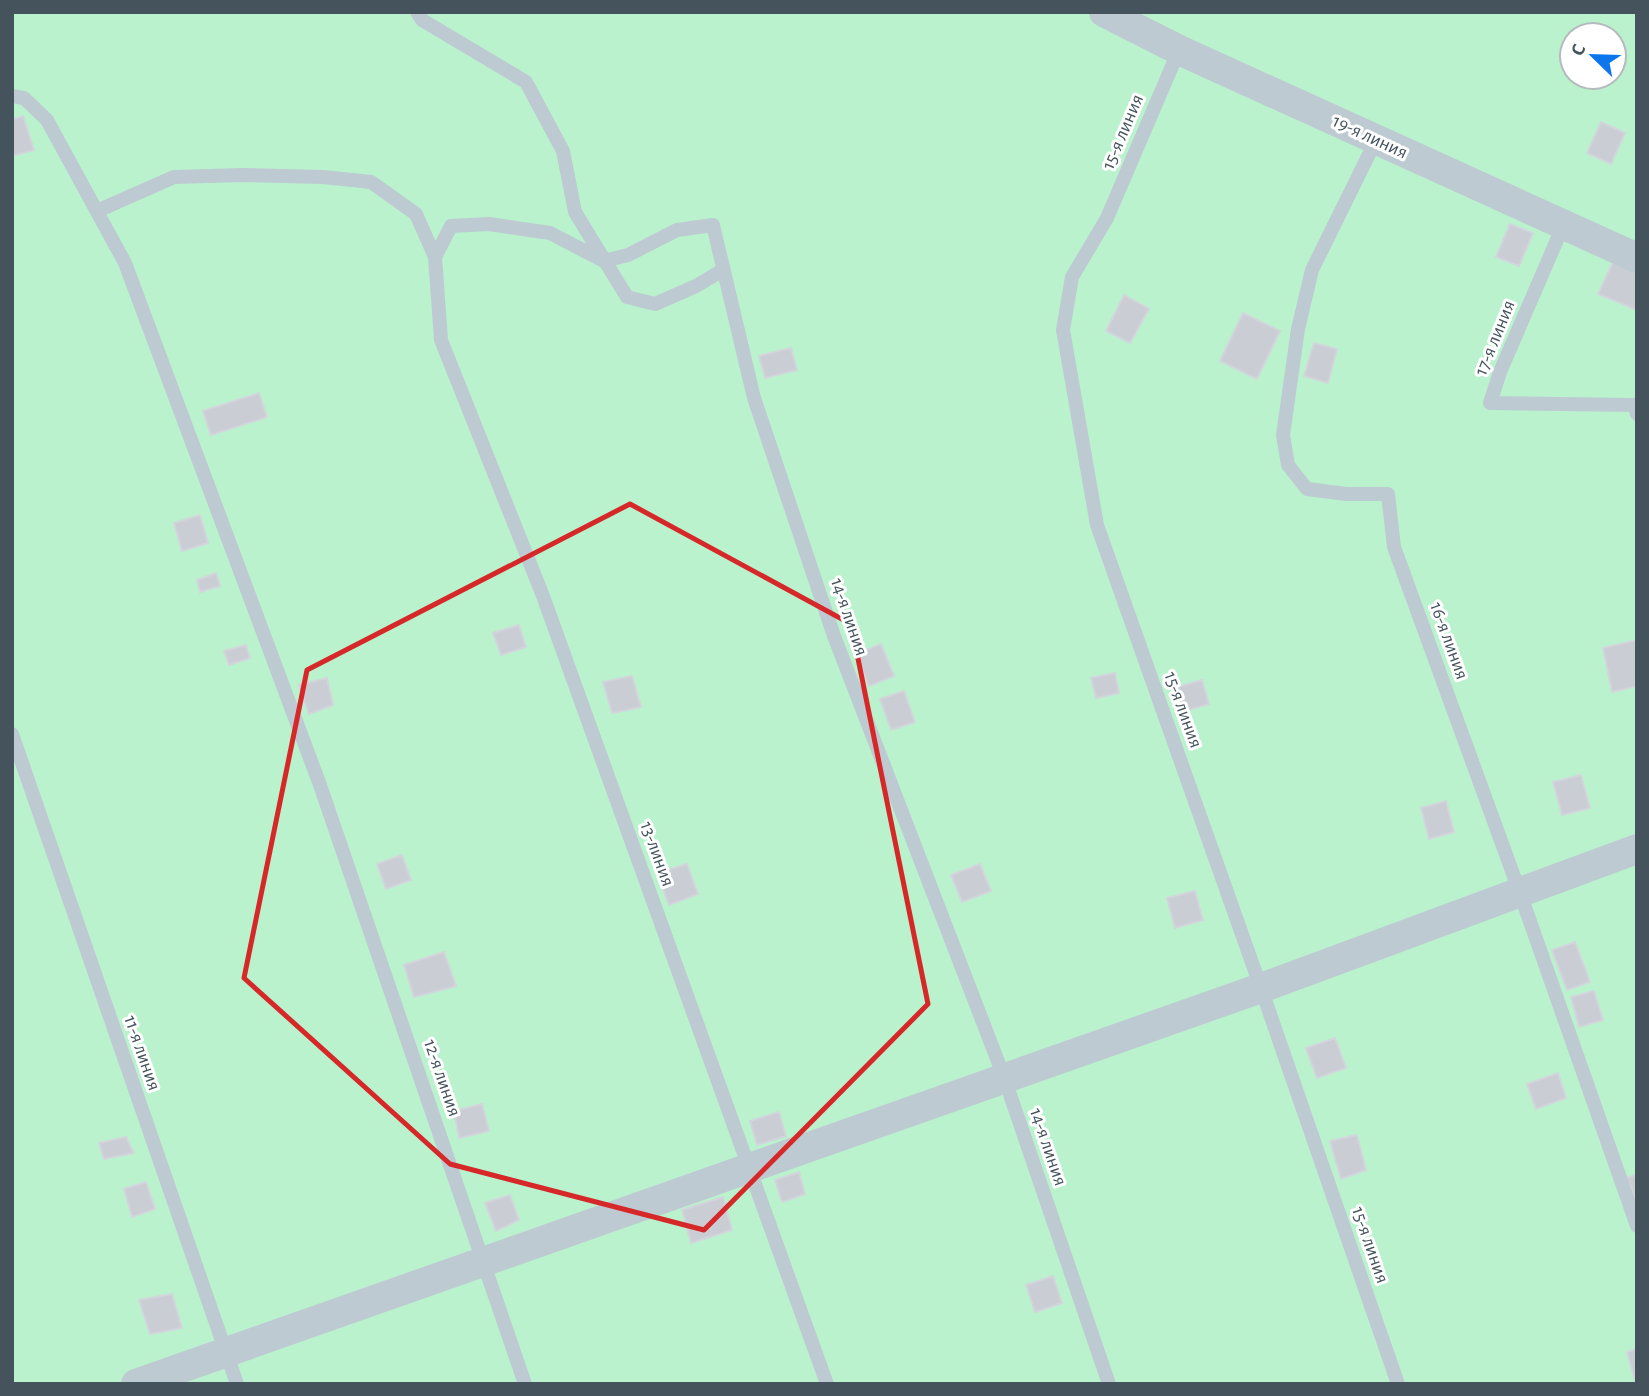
<svg xmlns="http://www.w3.org/2000/svg" width="1649" height="1396" viewBox="0 0 1649 1396" font-family="'Alegreya Sans',sans-serif">
  <rect width="100%" height="100%" fill="#f1eeee"/>
  <path fill="#baf2ce" fill-rule="evenodd" d="M12,12H1637V1384H12ZM1572,35H1614V77H1572Z"/>
  <path fill="#caced4" stroke="#d2d5db" stroke-width="2" d="M23,116L34,150L12,156V120Z
    M1601,122L1625,133L1611,164L1587,153Z
    M1510,224L1533,233L1519,266L1496,257Z
    M1614,260L1637,270V310L1598,294Z
    M1124,295L1149,309L1130,343L1106,331Z
    M1243,313L1280,331L1257,379L1220,361Z
    M1314,343L1337,349L1328,383L1304,376Z
    M791,348L797,370L765,378L759,356Z
    M259,393L267,417L211,435L203,411Z
    M200,515L208,543L182,551L174,523Z
    M216,573L220,586L200,592L197,580Z
    M519,625L526,647L501,655L493,633Z
    M1637,640V686L1612,692L1603,648Z
    M881,644L894,676L869,686L856,654Z
    M246,645L250,658L229,665L224,651Z
    M1115,673L1119,693L1096,698L1091,678Z
    M632,676L641,707L612,713L603,682Z
    M327,678L333,705L309,714L299,685Z
    M1202,680L1209,704L1184,711L1178,687Z
    M904,691L915,722L891,730L880,699Z
    M1581,775L1590,808L1562,815L1553,782Z
    M1446,801L1454,832L1429,839L1421,808Z
    M402,855L411,880L386,889L377,864Z
    M687,864L698,894L669,905L657,873Z
    M980,864L991,891L962,902L951,875Z
    M1195,891L1203,920L1175,928L1167,898Z
    M1575,942L1590,982L1567,990L1552,950Z
    M444,952L456,986L414,997L404,965Z
    M1594,991L1603,1020L1579,1027L1571,997Z
    M1335,1038L1346,1068L1317,1078L1306,1048Z
    M1558,1073L1566,1098L1536,1109L1527,1084Z
    M482,1104L489,1131L459,1138L454,1111Z
    M779,1112L786,1136L757,1145L750,1121Z
    M1357,1135L1366,1170L1341,1179L1330,1141Z
    M126,1137L134,1153L104,1159L99,1143Z
    M799,1172L805,1194L782,1202L775,1180Z
    M1637,1174V1203L1627,1178Z
    M146,1182L155,1209L132,1217L124,1189Z
    M510,1195L519,1220L496,1231L485,1203Z
    M723,1197L732,1230L691,1243L682,1210Z
    M1053,1276L1062,1303L1035,1312L1026,1285Z
    M172,1294L182,1328L150,1334L139,1300Z
    M1637,1349V1383L1636,1384L1627,1352Z"/>
  <g fill="none" stroke-linecap="round" stroke-linejoin="round">
    <path stroke="#becad2" stroke-width="14" d="M417,12L422,20L526,82L563,151L575,212L627,297L655,304L696,286L723,270
      M1179,50L1107,218L1072,277L1063,330L1097,525L1261,988L1398,1384
      M12,96L24,98L47,120L125,263L320,785L525,1384
      M1376,140L1312,270L1298,329L1283,435L1288,465L1307,489L1347,494H1388L1394,547L1520,893L1637,1226
      M97,211L174,177L242,175L323,177L371,182L416,214L435,257
      M1563,226L1500,372L1490,403L1634,405L1637,414
      M12,734L237,1384
      M827,1384L543,596L441,340L435,257L451,226L489,224L550,233L604,261L628,255L677,230L713,225L754,398L834,636L1004,1077L1109,1384"/>
    <path stroke="#becad2" stroke-width="30" d="M1104,12L1179,50L1637,258
      M136,1384L1261,988L1637,849"/>
  </g>
  <path fill="none" stroke="#d62828" stroke-width="5" stroke-linejoin="round" d="M630,504L851,624L928,1004L704,1230L450,1164L244,978L307,670Z"/>
  <g text-anchor="middle" dominant-baseline="central" stroke-width="6" stroke-linejoin="round" paint-order="stroke">
    <g font-size="19" fill="#45535d" stroke="#fff">
      <text transform="translate(1123 132) rotate(-67)">15-я линия</text>
      <text transform="translate(1370 137) rotate(25)">19-я линия</text>
      <text transform="translate(1495 338) rotate(-68)">17-я линия</text>
      <text transform="translate(849 617) rotate(71)">14-я линия</text>
      <text transform="translate(1449 641) rotate(70)">16-я линия</text>
      <text transform="translate(1183 710) rotate(70)">15-я линия</text>
      <text transform="translate(657 854) rotate(70)">13-линия</text>
      <text transform="translate(142 1053) rotate(71)">11-я линия</text>
      <text transform="translate(442 1078) rotate(71)">12-я линия</text>
      <text transform="translate(1048 1147) rotate(71)">14-я линия</text>
      <text transform="translate(1370 1245) rotate(71)">15-я линия</text>
    </g>
  </g>
  <rect width="1649" height="1396" fill="none" stroke="#45535d" stroke-width="28"/>
  <g transform="translate(1593 56) rotate(293)"><circle r="33" fill="#ffffff" stroke="#b5babe" stroke-width="2"/>
  <path d="M0-5L12 26L0 18L-12 26Z" fill="#0d76ed"/>
  <text y="-10" font-size="19" font-weight="bold" text-anchor="middle" fill="#45535d">С</text>
  </g>
</svg>
